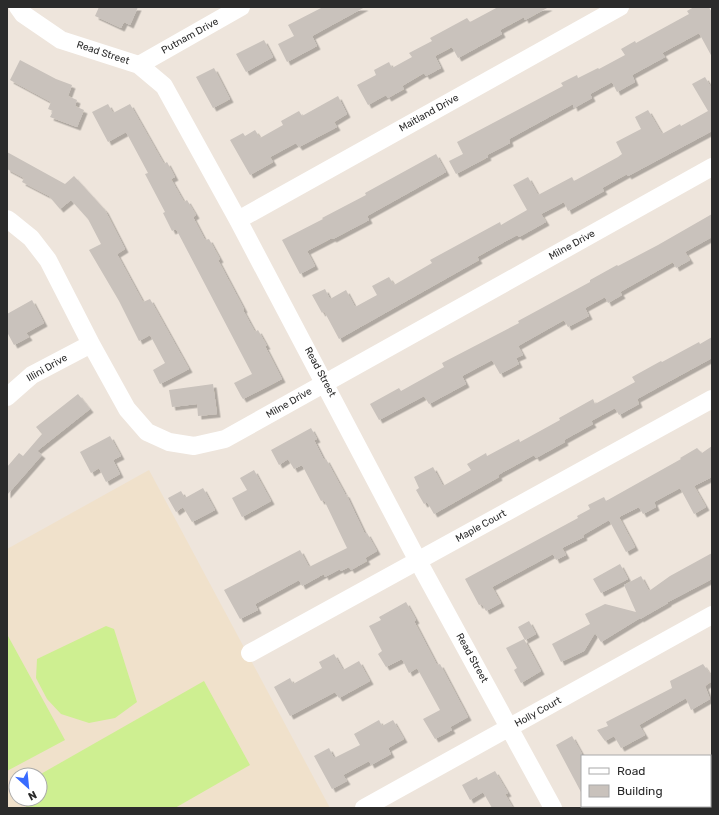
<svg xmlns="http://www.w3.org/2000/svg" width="719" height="815" viewBox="0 0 719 815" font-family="Rubik,sans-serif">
  <defs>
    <filter id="shadow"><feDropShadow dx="3.5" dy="3.5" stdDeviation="0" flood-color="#0004"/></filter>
  </defs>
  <rect width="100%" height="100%" fill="#eee5dc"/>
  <path fill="#f0e1cb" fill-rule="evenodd" d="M149,470L330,808H7V549ZM16,775H40V799H16Z"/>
  <path fill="#ceef91" d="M106,626L114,629L137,702L115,718L89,723L61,714L47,699L36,678L37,659Z
    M8,636L65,740L7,771V637Z
    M204,681L250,765L175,808H27L22,799H40L39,775Z"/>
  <path fill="#c9c2bc" filter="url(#shadow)" d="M99,7H138L130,25L124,22L121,28L95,16Z
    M323,7H365L312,36L317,46L287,62L278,44L294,36L288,25Z
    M498,7H549L525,20L524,17L500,30L502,34L458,58L452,47L435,56L441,68L426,76L424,73L402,86L404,89L388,98L386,95L368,105L357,85L376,75L374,70L389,62L392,68L412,57L409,53L432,41L430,38L467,18L470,22Z
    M694,7H709L712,13V57L699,33L662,53L665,57L632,75L635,82L617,92L612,82L590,94L592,98L574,108L573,104L509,139L510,143L487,155L488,157L456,174L449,161L463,154L457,142L563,86L561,83L577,75L578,78L598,68L599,69L625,55L621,49L635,41L636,43L689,14L687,11Z
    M264,40L273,57L246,72L236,54Z
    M20,60L56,79L72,85L68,96L77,100L75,106L84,110L77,127L50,117L53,111L48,109L51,102L10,80Z
    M214,68L230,99L213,108L196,77Z
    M705,77L712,89V131L628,176L627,174L602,188L604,191L568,211L564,202L541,214L546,222L519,237L517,235L477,257L479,260L339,339L324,311L322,313L312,295L325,289L330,299L346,290L355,307L377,295L372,286L389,277L394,285L432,263L430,260L500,222L501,225L527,210L513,185L528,177L538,195L572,177L574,181L618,157L622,154L616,142L641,129L635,117L648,110L662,134L680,124L681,126L708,111L692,84Z
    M338,96L347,114L334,122L337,127L299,147L296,143L270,157L273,162L250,175L230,140L243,133L245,136L255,130L260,138L283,125L281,121L299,111L302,116Z
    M108,104L113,113L130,104L164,164L167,162L175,177L171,179L184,202L187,200L196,215L193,217L205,240L209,239L220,259L218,260L244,309L243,310L255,332L258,330L267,346H265L282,379L243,399L241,396L234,383L252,374L176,229L172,231L163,213L165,212L145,174L148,173L126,132L108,142L92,112Z
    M7,152L65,184L74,176L105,210L125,249L117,254L143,302L150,299L189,369L160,384L153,370L165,363L150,335L139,341L119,301L89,250L101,244L88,219L71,200L60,209L49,196L22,182L24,178L7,169Z
    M436,154L446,172L367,216L369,220L333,239L332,238L307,251L315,266L300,274L282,240L323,219L322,218L366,195L365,193Z
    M712,214V237L685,252L690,260L676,268L673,262L620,292L622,295L608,303L605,297L585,308L589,316L568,327L564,320L518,346L523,355L516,358L519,364L500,374L492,360L462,376L466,384L429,404L424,396L379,420L370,404L399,388L401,391L444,367L442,363L519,323L518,321L590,282V280L617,265L618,266L658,245Z
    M32,300L44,323L26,333L29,337L14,345L7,332V314Z
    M712,337V358L637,399L639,404L619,415L615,408L591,421L593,424L564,440L565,442L536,458L534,455L498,475L499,477L434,514L427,502L424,504L416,490L419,488L414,477L433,467L443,486L471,470L467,464L486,453L487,456L519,439L520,442L560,420L559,418L593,399L595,404L635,382L632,377L661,361L662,362L699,342L700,344Z
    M213,384L217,414L198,416L197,404L172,407L169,390Z
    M78,394L90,409L37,451L42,455L7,495V467L19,453L23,456L42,434L36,427Z
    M311,428L317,439L314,440L324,460L326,459L345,494H346L365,534L367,533L377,551L365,558L367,561L351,570L349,567L341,571L340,569L325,577L324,574L302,586L299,580L255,604L258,610L240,619L224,590L300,550L309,567L347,548L324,500L321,501L302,465L294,469L288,459L279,465L271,450Z
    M110,436L121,456L113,460L120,474L106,482L99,468L91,473L80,452Z
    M712,446V477L694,486L706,507L694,514L680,488L654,502L656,507L643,514L639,507L619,517L635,547L626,552L609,520L583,535L584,537L562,548L566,555L556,560L553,554L492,587L501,603L486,611L482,604L479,605L465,579L578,518L577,516L590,509L588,505L604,497L606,501L681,459L680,458L697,448L702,453Z
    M254,470L271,501L242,517L232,498L247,490L240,478Z
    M203,488L215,510L192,522L183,507L176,512L168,498L181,491L185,498Z
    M712,553V579L668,602V603L640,619V618L601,642L595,633L584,651L561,662L552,644L590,624L585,614L605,604L636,612L624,585L641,576L649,591L670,576Z
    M620,564L628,579L601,593L593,579Z
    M406,602L416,620L414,621L437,665L440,664L468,717L450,727L452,730L435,739L423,719L440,710L417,668L409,673L402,659L386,667L378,654L382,651L369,626L381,620L379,617Z
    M529,621L536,634L525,640L518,627Z
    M524,639L541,671L521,683L514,670L517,668L506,648Z
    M334,654L343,670L359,661L370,681L339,698L335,692L290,716L274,687L290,678L293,684L322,668L319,662Z
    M703,664L712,677V681L705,686L710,699L691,710L686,698L639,725L645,735L621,748L614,736L605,741L597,730L608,726L606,722L672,688L670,681Z
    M379,720L382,726L393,720L404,739L388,748L391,754L371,765L369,761L343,775L347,781L332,789L314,756L329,748L334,758L360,745L354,734Z
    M572,736L582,754V794L556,745Z
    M495,771L508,793L505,794L513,808H492L483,792L470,800L462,785L477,777L478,780Z"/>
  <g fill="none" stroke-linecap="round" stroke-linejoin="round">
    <path stroke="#fff" stroke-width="18" d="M18,7L23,14L61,40L139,65L164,86L238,220L418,561L553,808
      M139,65L241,7
      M7,219L10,221L31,238L48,260L91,344L127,409L147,432L169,442L194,446L225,439L712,167
      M238,220L620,7
      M7,397L32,375L91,344
      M250,653L712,399
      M364,808L712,615"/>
  </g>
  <g text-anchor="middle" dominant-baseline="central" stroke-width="3.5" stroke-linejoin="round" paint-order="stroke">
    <g font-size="10" fill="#2b2b2b" stroke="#fff">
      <text transform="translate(190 36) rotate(-29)">Putnam Drive</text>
      <text transform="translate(103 53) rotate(18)">Read Street</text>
      <text transform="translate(429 113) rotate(-29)">Maitland Drive</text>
      <text transform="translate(572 245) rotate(-29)">Milne Drive</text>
      <text transform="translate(47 368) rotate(-30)">Illini Drive</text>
      <text transform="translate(320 372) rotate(62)">Read Street</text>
      <text transform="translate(289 403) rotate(-30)">Milne Drive</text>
      <text transform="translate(481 526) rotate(-29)">Maple Court</text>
      <text transform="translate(472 658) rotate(61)">Read Street</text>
      <text transform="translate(538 712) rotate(-29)">Holly Court</text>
    </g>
  </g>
  <rect width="719" height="815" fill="none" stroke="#2b2b2b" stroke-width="16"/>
  <rect x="581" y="755" width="130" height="52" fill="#ffffff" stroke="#aaaaaa"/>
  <rect x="589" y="768" width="20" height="6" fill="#ffffff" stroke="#aaaaaa"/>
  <text x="617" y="775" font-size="12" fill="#2b2b2b">Road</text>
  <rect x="589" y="785" width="20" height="12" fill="#c9c2bc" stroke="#aaaaaa"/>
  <text x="617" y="795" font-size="12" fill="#2b2b2b">Building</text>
  <g transform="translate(28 787) rotate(153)"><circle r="19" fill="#ffffff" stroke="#aaaaaa"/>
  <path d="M0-3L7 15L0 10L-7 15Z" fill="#386bff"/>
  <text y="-6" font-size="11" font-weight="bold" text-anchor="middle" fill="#2b2b2b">N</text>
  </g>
</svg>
